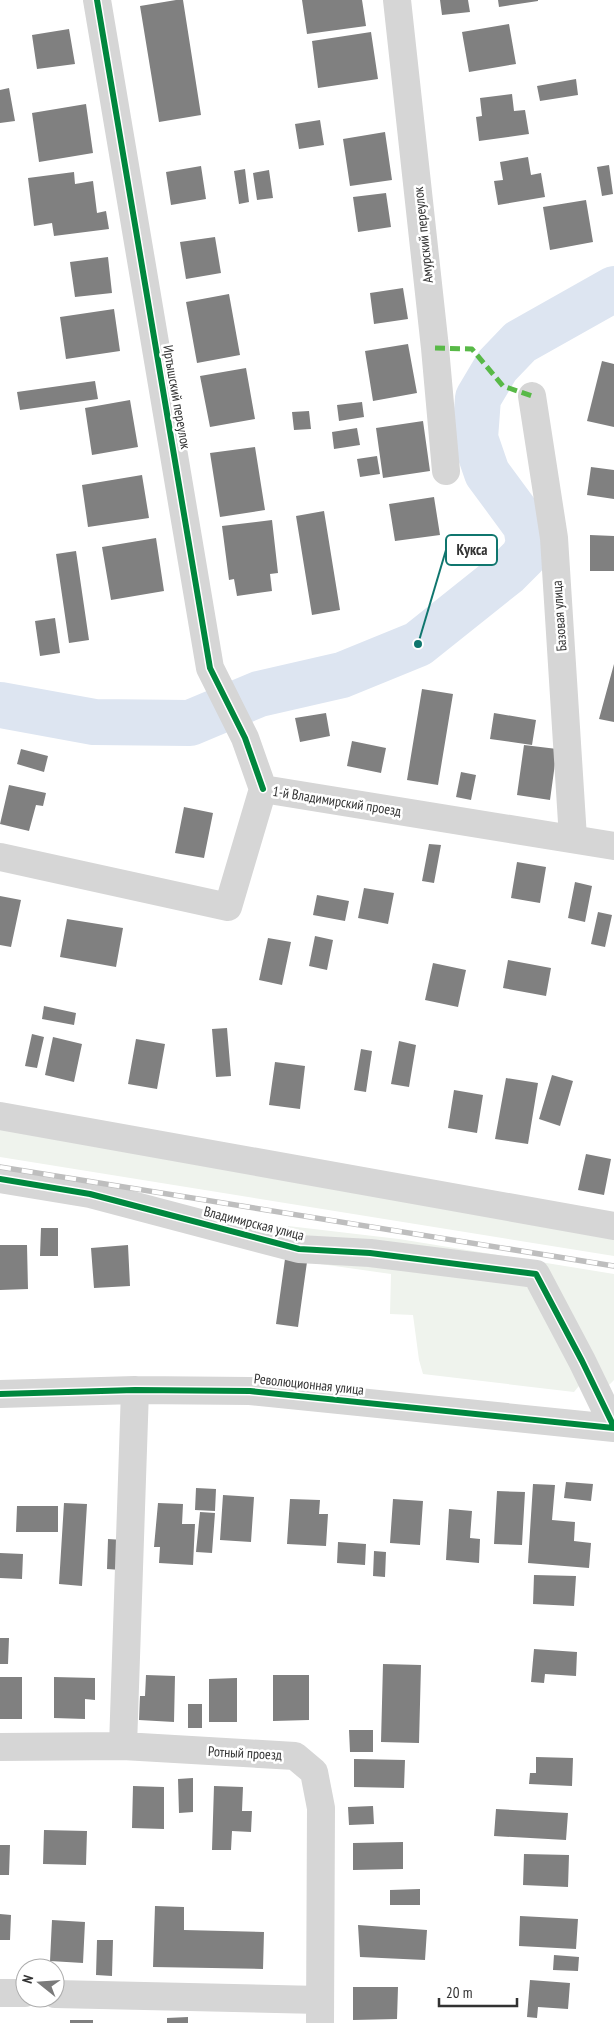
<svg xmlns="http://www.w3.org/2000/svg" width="614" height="2023" viewBox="0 0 614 2023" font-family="'PT Sans Narrow',sans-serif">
  <rect width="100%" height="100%" fill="#fff"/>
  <path fill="#eff3ed" d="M0,1126L614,1233V1256L0,1157Z
    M288,1226L399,1239L614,1274V1380L607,1387L541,1271L287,1236Z
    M285,1259L534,1279L583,1381L574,1392L423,1374L419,1360L413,1315L390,1314L391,1274Z"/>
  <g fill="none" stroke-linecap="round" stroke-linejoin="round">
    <path stroke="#dde5f1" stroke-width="46" d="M0,705L94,722L190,723L259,694L342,675L418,644L507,573L524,556L529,543L526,526L487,473L475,438L478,398L497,366L520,342L614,289"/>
  </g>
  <path fill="#808080" d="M176,0H183L201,115L159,122L140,6Z
    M302,0H362L366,26L307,34Z
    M440,0H468L470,12L442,15Z
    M498,0H538V1L499,7Z
    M509,24L516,64L469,72L462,32Z
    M69,29L75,64L37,69L32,35Z
    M371,32L378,79L318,88L312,41Z
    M576,79L578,95L540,101L537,86Z
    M9,88L15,121L0,123V90Z
    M512,94L514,111L525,110L529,134L479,141L476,117L482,116L480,98Z
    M86,104L93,153L39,162L32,113Z
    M320,120L324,145L299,149L295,124Z
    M385,132L392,180L350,186L343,139Z
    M528,157L531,175L541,173L545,197L498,205L494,181L503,180L500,162Z
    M609,165L613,194L602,196L597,167Z
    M201,166L206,199L171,205L166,172Z
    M245,169L249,202L239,204L234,171Z
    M269,170L273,198L257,200L253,173Z
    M74,172L75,184L93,181L97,213L106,211L109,229L54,236L52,223L34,226L28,178Z
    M386,193L391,227L358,232L353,197Z
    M586,200L593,242L550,250L543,207Z
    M215,237L221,273L186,279L180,242Z
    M108,257L112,293L75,297L70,262Z
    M403,288L408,319L374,324L370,293Z
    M229,294L240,355L197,363L186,302Z
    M114,309L120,351L66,359L60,317Z
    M408,344L417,393L373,401L365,351Z
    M602,361L614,364V427L587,421Z
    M246,368L255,419L210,427L200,376Z
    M95,381L98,399L20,410L17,392Z
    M130,400L138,447L92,455L85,408Z
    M362,402L364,417L339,421L337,405Z
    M309,411L311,429L294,430L292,412Z
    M423,421L430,471L383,478L376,428Z
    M357,428L360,445L334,449L332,432Z
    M255,447L265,510L220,517L210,453Z
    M377,456L380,474L360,477L357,459Z
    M591,467L614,470V499L587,495Z
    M142,475L149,518L88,527L82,485Z
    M434,497L440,535L395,541L389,504Z
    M324,511L340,610L312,615L296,516Z
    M272,520L278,573L270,574L272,591L237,596L234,579L229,580L222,526Z
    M590,535L614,536V571H590Z
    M156,538L164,591L111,600L102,547Z
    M76,551L89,640L69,643L56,554Z
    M55,618L60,653L40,656L35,621Z
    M614,664V722L599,719Z
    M422,689L453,694L438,785L407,780Z
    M326,713L330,736L300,742L295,718Z
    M494,713L536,720L532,745L490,739Z
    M352,741L386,748L381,773L347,766Z
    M524,745L557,749L550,800L517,795Z
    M21,749L48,756L44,772L17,764Z
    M461,772L476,775L471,800L456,797Z
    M9,785L46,793L43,806L36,805L29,831L0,824Z
    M184,807L213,813L204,858L175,853Z
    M429,844L441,845L434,883L422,881Z
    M517,862L546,867L540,903L511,898Z
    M575,882L592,886L585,922L568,918Z
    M364,888L394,893L388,924L358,918Z
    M317,895L349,901L345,921L313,915Z
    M0,896L21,900L11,947L0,945Z
    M598,912L612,915L605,947L591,944Z
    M67,919L123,928L116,967L60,957Z
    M315,936L333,940L327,970L309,966Z
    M268,938L291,942L282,985L259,980Z
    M508,960L551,968L546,996L503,988Z
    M433,963L466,970L458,1007L425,1000Z
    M44,1006L76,1013L74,1025L42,1019Z
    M227,1028L231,1076L216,1077L212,1029Z
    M32,1034L44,1037L37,1068L25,1066Z
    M53,1037L82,1044L74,1082L45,1075Z
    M136,1039L165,1044L157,1089L128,1084Z
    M399,1041L416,1045L409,1087L391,1084Z
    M361,1049L372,1051L366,1092L354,1090Z
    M275,1062L305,1066L300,1109L269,1105Z
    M552,1075L573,1081L560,1126L539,1119Z
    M506,1078L538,1083L528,1144L495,1139Z
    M454,1090L483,1095L477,1133L448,1128Z
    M586,1154L611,1159L604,1195L578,1190Z
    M41,1228H58V1256H40Z
    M0,1245H27L28,1289L0,1290Z
    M128,1245L130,1286L94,1288L91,1248Z
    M285,1259L307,1262L298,1327L276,1324Z
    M566,1482L593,1484L591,1501L564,1498Z
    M533,1484L555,1485L552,1520L575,1522L574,1541L591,1543L589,1568L528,1563Z
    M196,1488L216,1489L215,1511L195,1510Z
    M497,1491L525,1492L522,1545L494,1544Z
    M223,1495L254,1497L251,1542L220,1540Z
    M290,1499L320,1500L319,1514H328L326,1546L287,1544Z
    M393,1499L423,1501L420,1545L390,1543Z
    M64,1503L87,1504L82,1586L59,1584Z
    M158,1503L183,1504L182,1524H195L193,1565L159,1563L160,1547H154Z
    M17,1506H58V1532H16Z
    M449,1509L472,1511L470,1538L480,1539L479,1563L446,1560Z
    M200,1512L215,1513L212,1553L196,1552Z
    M108,1539L123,1540L121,1570L107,1569Z
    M338,1542L366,1544L365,1565L337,1563Z
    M374,1551L386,1552L385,1577L373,1576Z
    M0,1553L23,1554L22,1579L0,1578Z
    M534,1575L576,1576L574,1606L533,1604Z
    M0,1638H9L8,1664H0Z
    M534,1649L577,1652L576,1676L545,1674L544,1683L531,1682Z
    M383,1664L421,1665L419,1743L381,1742Z
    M146,1675L175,1676L174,1722L139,1720L140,1696H145Z
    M273,1675H309V1720L273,1721Z
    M0,1677H22V1719H0Z
    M54,1677L95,1678V1700L85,1699V1719L54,1718Z
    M237,1678V1722H209V1679Z
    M188,1704H202V1728H188Z
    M349,1730H373V1752H350Z
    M536,1757L573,1758L572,1786L529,1784L530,1773H536Z
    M354,1759L405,1760L404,1788L354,1787Z
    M193,1778V1812L179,1813L178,1779Z
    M133,1786L164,1787V1829L132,1828Z
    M214,1786L243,1787L242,1811H252L251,1832L232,1831L231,1850H212Z
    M373,1806L374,1824L349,1825L348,1807Z
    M496,1809L568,1813L566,1840L494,1836Z
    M44,1830L87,1831L86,1865L43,1864Z
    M403,1842V1869L353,1870V1843Z
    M0,1845H10L9,1875H0Z
    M524,1854L569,1855L568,1887L523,1885Z
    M420,1889V1905H390V1890Z
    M155,1906L184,1907V1930L264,1932L263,1969L153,1967Z
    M0,1914L11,1915L10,1940H0Z
    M520,1916L578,1919L576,1949L519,1946Z
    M52,1920L85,1922L83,1963L50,1961Z
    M358,1925L427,1930L425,1960L360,1957Z
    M97,1940H113L112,1976L96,1975Z
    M554,1955L579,1957L578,1971L553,1970Z
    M530,1980L570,1983L568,2009L538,2007L537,2018L527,2017Z
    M353,1987H398L397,2019L353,2020Z
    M188,2017V2023H167V2018Z
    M70,2020H93V2023H70Z"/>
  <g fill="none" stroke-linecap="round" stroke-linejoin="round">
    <path stroke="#d6d6d6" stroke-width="28" d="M97,0L210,668L245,738L263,789
      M397,0L435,348L446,471
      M532,396L554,538L573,838
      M263,789L614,846
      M0,857L228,907L263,789
      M0,1116L614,1226
      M0,1179L90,1194L299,1249L370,1253L536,1274L582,1361L614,1427
      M0,1394L135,1390L250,1391L614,1428
      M123,1746L135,1390
      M0,1747L123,1746L295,1756L314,1772L321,1808L320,2023
      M0,1993H25
      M55,1994L320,2000"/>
    <g stroke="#bebebe" stroke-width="5.5">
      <path id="rail" d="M0,1167L614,1266"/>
    </g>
    <use href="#rail" stroke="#fff" stroke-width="4" stroke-dasharray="11" stroke-linecap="butt"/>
    <path stroke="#58b947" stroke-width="5" stroke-dasharray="10 5" stroke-linecap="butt" d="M435,348L472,349L503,386L532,396"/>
    <g stroke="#fff" stroke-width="9">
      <path id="cycleway" d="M97,0L210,668L245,738L263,789
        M0,1179L90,1194L299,1249L370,1253L536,1274L582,1361L614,1427
        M0,1394L135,1390L250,1391L614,1428"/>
    </g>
    <use href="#cycleway" stroke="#00873e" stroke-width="6"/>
  </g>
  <g text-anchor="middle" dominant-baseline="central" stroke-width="5" stroke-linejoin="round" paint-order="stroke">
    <g font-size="14" fill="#323232" stroke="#fff">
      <text transform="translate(423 235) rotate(-96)">Амурский переулок</text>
      <text transform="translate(177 397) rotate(80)">Иртышский переулок</text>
      <text transform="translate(559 616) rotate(-94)">Базовая улица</text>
      <text transform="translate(337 801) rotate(9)">1-й Владимирский проезд</text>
      <text transform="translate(254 1223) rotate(14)">Владимирская улица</text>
      <text transform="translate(309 1384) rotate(6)">Революционная улица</text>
      <text transform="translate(245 1753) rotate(3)">Ротный проезд</text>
    </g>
  </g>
  <path fill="none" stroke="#0f766e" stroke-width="2" d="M418 644L446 550"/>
  <circle fill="#0f766e" stroke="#fff" stroke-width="2" cx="418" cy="644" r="5"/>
  <rect fill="#fff" stroke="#0f766e" stroke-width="2" x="446" y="535" width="51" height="30" rx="5"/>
  <g font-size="15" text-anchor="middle" font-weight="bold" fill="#323232">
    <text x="472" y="555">Кукса</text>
  </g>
  <g transform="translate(40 1983) rotate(287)"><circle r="24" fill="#ffffff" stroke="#adadad"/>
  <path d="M0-4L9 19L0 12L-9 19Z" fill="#7a7a7a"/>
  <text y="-8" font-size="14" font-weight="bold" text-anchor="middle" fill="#323232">N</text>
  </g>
  <path d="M439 1998v8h78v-8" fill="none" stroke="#323232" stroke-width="2.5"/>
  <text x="446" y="1998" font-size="15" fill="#323232" stroke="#ffffff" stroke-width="4" paint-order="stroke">20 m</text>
</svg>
